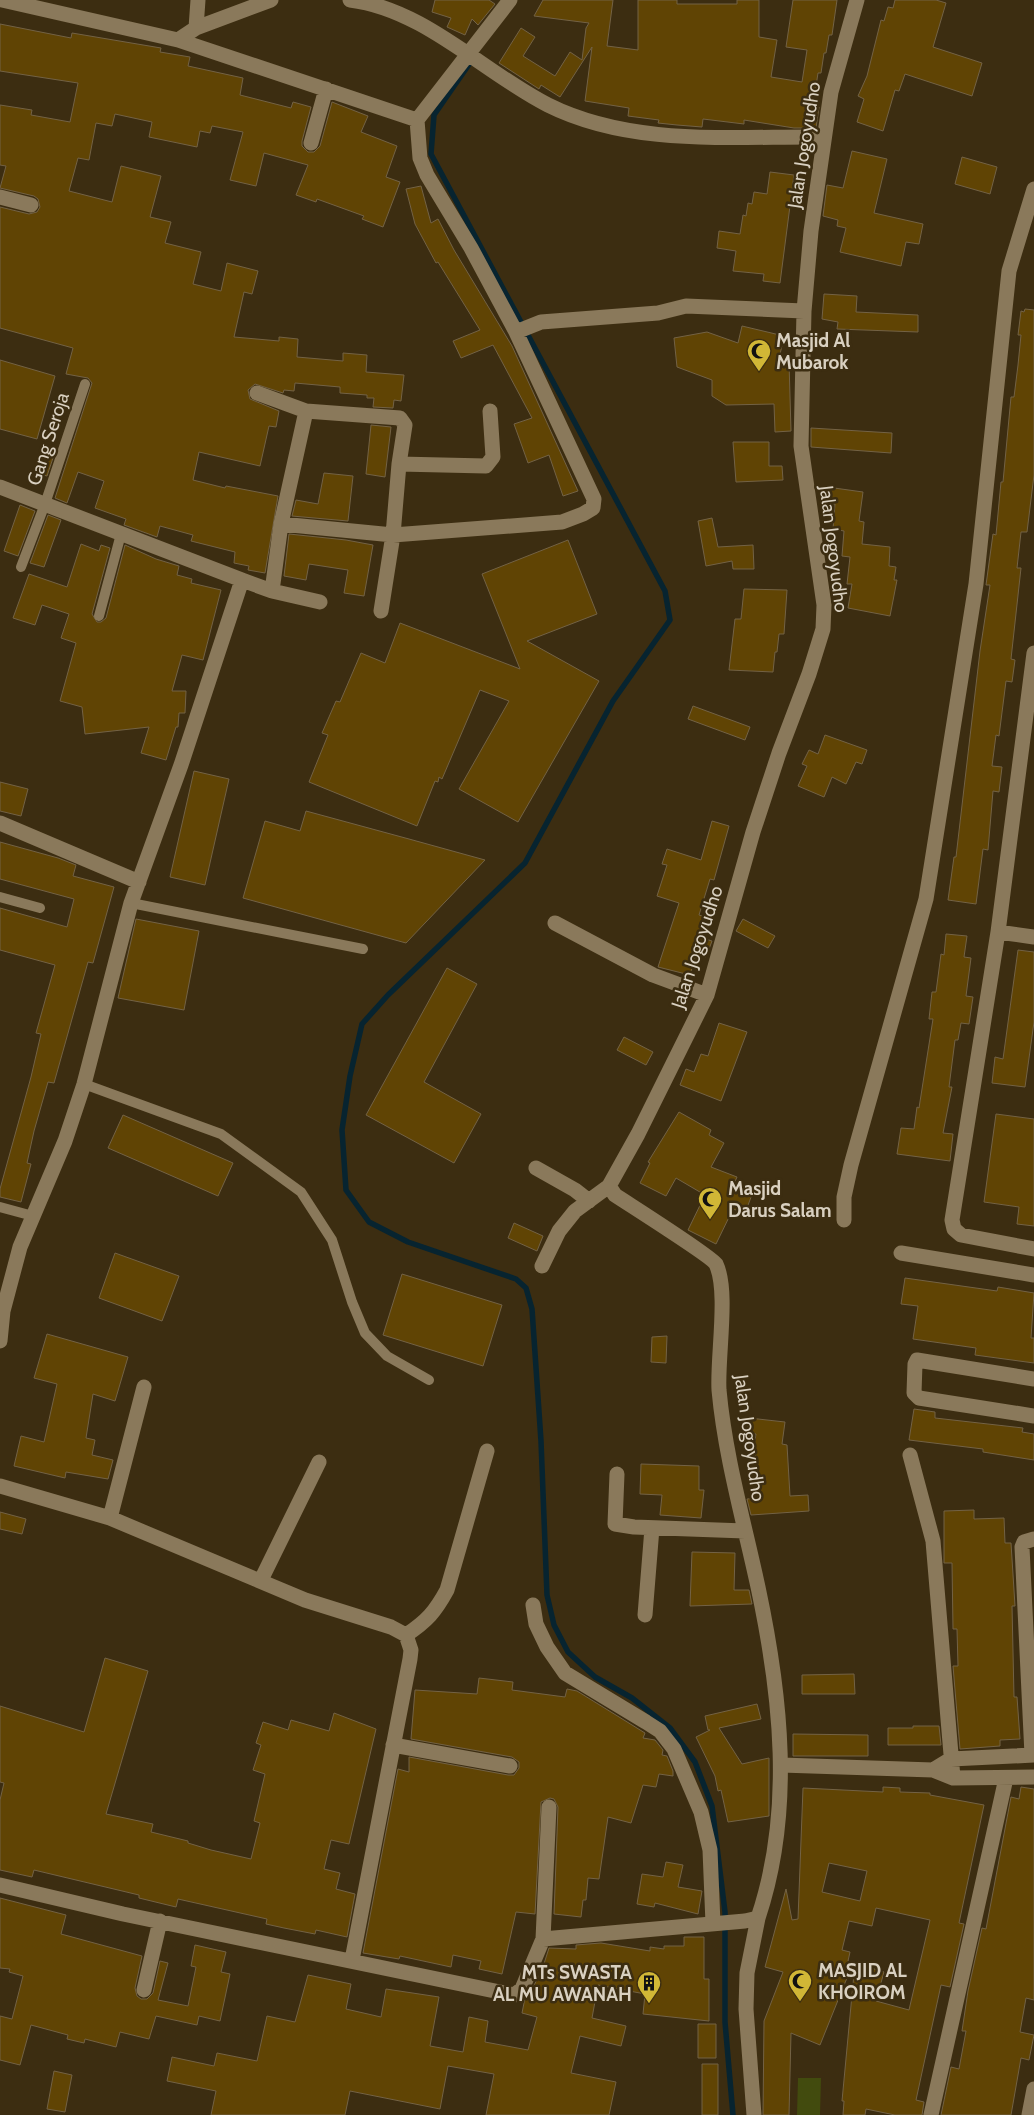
<svg xmlns="http://www.w3.org/2000/svg" width="1034" height="2115" viewBox="0 0 1034 2115" font-family="Cabin,sans-serif">
  <rect width="100%" height="100%" fill="#3c2d11"/>
  <path fill="#424b0e" d="M798,2078H821L820,2115H797Z"/>
  <g fill="none" stroke-linecap="round" stroke-linejoin="round">
    <path stroke="#072430" stroke-width="5.5" d="M470,63L434,115L431,154L665,591L670,620L613,701L525,863L388,995L362,1024L350,1076L342,1130L346,1190L369,1222L408,1242L516,1279L526,1288L532,1309L541,1441L547,1595L554,1625L568,1652L595,1677L632,1698L670,1728L695,1762L712,1806L725,1912V2022L733,2115"/>
  </g>
  <path fill="#604404" stroke="#736245" fill-rule="evenodd" d="M435,0H489L495,4L478,25L472,19L465,35L447,27L451,18L432,12Z
    M543,0H613L607,46L638,50V0H677V4H737V0H759V37L777,40L771,77L802,82L807,50L786,47L793,0H837L832,35H829L826,53H824L821,73H818L813,106L819,107L816,128H794L744,120V124L703,119L702,127L677,125L658,123L659,120L628,116L629,108L585,101L592,47L560,97L541,85L539,89L499,63L521,28L535,37L523,56L555,76L570,52L582,60L586,28L589,23L534,16Z
    M895,0H936L946,3L933,47L982,63L972,96L905,74L899,91L895,90L883,131L857,122L864,99L858,96L867,76L881,20L884,21L888,7L893,8Z
    M0,24L71,38L72,33L161,48L160,52L190,57L188,66L243,78L240,95L291,108L293,102L311,107L302,141V146L308,152H314L320,146L332,102L368,116L361,132L397,146L386,177L400,182L383,227L362,219L364,216L317,199L316,202L296,195L308,165L264,153L256,186L230,180L243,132L212,126L210,133L200,131L197,147L149,137L152,122L115,114L112,126L96,123L89,160L78,158L69,191L112,202L121,166L161,176L150,217L171,222L165,243L201,252L193,284L221,291L227,263L258,271L252,294L244,292L234,337L279,341V337L298,339L297,357L343,361V353L367,355L366,372L404,375L401,401L394,400L393,408L373,407L374,398H367V395L340,393V387L295,383L294,391L284,390L283,393L255,384L248,390L250,399L279,411L276,427L269,426L260,466L199,452L193,480L225,488L226,486L278,496L265,573L248,570L249,566L234,563L235,552L191,541L193,535L160,526L157,537L124,525L126,519L95,508L104,481L78,472L67,503L55,498L92,383L88,378L66,374L73,348L0,328V207L29,214L37,212L40,207L38,199L34,196L0,188L6,166L0,165V105L32,110L31,115L70,122L78,83L0,71Z
    M852,151L887,159L874,213L923,224L919,244L906,242L901,266L840,252L846,228L837,226L838,220L823,216L827,185L843,188Z
    M962,157L997,167L990,194L955,184Z
    M770,172L794,175L780,283L763,281L764,274L733,271L736,251L717,248L719,231L740,234L743,215L746,216L748,203L752,204L754,192L767,194Z
    M421,186L431,223L438,219L454,250L512,346L578,491L563,496L549,455L528,463L514,424L532,418L493,345L461,358L453,341L480,330L438,262L436,263L415,224L406,189Z
    M824,294L857,296L856,312L918,315V332L837,329L838,322L822,319Z
    M1025,309L1034,310V475L1027,532H1021L1017,568H1021L1011,659L1015,660L1012,682L1006,681L999,736L996,735L992,766L1002,767L999,792L993,791L988,850L983,849L976,904L948,900L954,857H956L980,651L990,585H986L993,534L996,535L1001,482H1003L1011,397H1014L1018,365L1021,335H1018L1021,311L1024,312Z
    M742,326L784,336L779,359L789,362L791,431L775,432L774,404L726,405L712,396V380L677,367L674,338L707,332L738,343Z
    M0,360L55,376L37,439L0,429Z
    M371,425L391,427L385,477L366,474Z
    M811,428L892,433L891,453L811,447Z
    M733,442H769V466H782L783,480L736,482Z
    M46,456L53,458L47,476L40,474Z
    M324,473L353,476L348,521L292,516L296,500L318,504Z
    M827,487L863,492L859,521L864,522L862,544L890,547L889,566L896,567L894,580H897L890,616L848,608L852,584H847L850,557L842,556L844,531L833,529L835,504L824,503Z
    M20,505L35,511L18,556L4,551Z
    M48,515L61,520L44,567L30,563Z
    M712,518L718,547L753,545L754,569H733L732,561L706,566L698,521Z
    M289,534L346,540L373,545L364,596L344,593L348,570L309,564L306,580L284,576Z
    M568,540L597,614L527,641L599,681L518,822L459,789L509,701L480,690L442,779L439,777L438,782L435,781L417,826L309,782L328,735L322,733L336,701L340,702L361,653L385,663L400,623L520,669L482,574Z
    M81,544L99,551L101,545L110,548L92,614L97,622H101L106,618L125,545L156,559L179,566L177,575L192,579L191,583L221,590L203,660L182,655L172,691H186L185,713H179L178,727H176L166,760L141,753L149,727L85,734L82,707L60,701L76,643L61,638L69,614L42,605L35,625L13,618L29,574L67,587Z
    M744,589L787,590L784,634H779L777,652H775L773,672L729,670L735,619H741Z
    M693,706L750,727L745,740L688,719Z
    M825,735L867,750L862,764L856,762L846,784L832,777L824,797L798,786L807,766L802,764L809,750L818,754Z
    M194,771L229,779L205,885L170,877Z
    M0,782L28,789L21,816L0,811Z
    M306,811L409,839L485,860L406,943L243,898L265,821L300,831Z
    M712,821L729,826L714,880L710,879L699,915L709,918L702,938L712,941L706,957L696,954L690,975L658,967L679,903L657,896L667,865L662,864L667,849L701,860Z
    M0,842L58,858L76,865L73,876L114,887L93,963L88,962L54,1083L48,1082L34,1131L27,1163L31,1164L21,1202L0,1197V1189L31,1077L41,1034L36,1033L55,965L0,950V908L67,927L74,899L0,879Z
    M136,919L199,931L184,1010L118,998Z
    M743,919L775,936L768,948L736,931Z
    M946,934L967,936L964,957L971,958L966,996L973,997L969,1024L961,1023L958,1040H955L949,1087H952L943,1133L953,1134L950,1161L897,1154L901,1128L914,1129L917,1107L919,1108L933,1019H929L932,992H936L941,954L944,955Z
    M1018,950L1034,952V1022L1025,1087L992,1083L995,1057L1003,1059Z
    M447,968L477,984L424,1082L481,1114L454,1163L366,1115Z
    M719,1023L747,1032L721,1101L680,1085L686,1069L694,1072L701,1054L708,1056Z
    M624,1037L653,1052L646,1065L617,1050Z
    M679,1112L711,1130L709,1135L724,1143L711,1167L737,1177L734,1184L753,1192L745,1213L733,1209L716,1244L688,1230L705,1195L676,1178L666,1196L640,1183L650,1163L648,1162Z
    M996,1114L1034,1119V1226L1017,1224L1019,1207L984,1202Z
    M123,1115L233,1163L218,1196L108,1148Z
    M514,1223L543,1236L537,1251L508,1238Z
    M115,1253L179,1276L162,1321L99,1298Z
    M402,1274L502,1305L483,1366L383,1335Z
    M905,1278L997,1291L998,1287L1034,1293L1031,1338H1034V1363L975,1355L976,1348L913,1339L918,1306L901,1304Z
    M47,1334L128,1357L115,1401L93,1394L86,1438L95,1440L92,1455L113,1460L108,1479L66,1472L65,1478L14,1466L21,1436L44,1442L57,1384L34,1378Z
    M667,1336L666,1363L651,1362L652,1337Z
    M914,1409L935,1412V1418L1023,1428L1022,1432L1034,1434V1460L983,1452V1449L909,1440Z
    M749,1418L785,1422L782,1444L787,1445L790,1496L808,1495L809,1511L751,1515L747,1499L758,1498L755,1452H753L756,1434H747Z
    M641,1464L699,1466V1490H704L701,1518L660,1515L662,1495L640,1494Z
    M974,1510V1519L1004,1518L1005,1543H1011L1015,1606H1012L1014,1697H1017L1020,1739L1000,1740V1746L960,1749L953,1666H958L957,1629H953L952,1563H944V1511Z
    M0,1512L26,1519L22,1534L0,1529Z
    M692,1552L735,1553L734,1590H749L752,1604L690,1606Z
    M105,1658L148,1671L106,1814L153,1824L151,1832L188,1841V1843L211,1850L251,1859L260,1823L254,1821L265,1774L253,1770L261,1745L256,1743L263,1722L288,1730L291,1720L329,1731L334,1713L376,1729L349,1844L331,1840L324,1869L340,1873L336,1889L355,1894L347,1937L316,1930L315,1934L284,1928L266,1924L267,1919L178,1899L176,1907L139,1898V1895L34,1870L32,1877L0,1870V1800L4,1783L0,1782V1706L84,1732Z
    M854,1674L855,1694H802V1675Z
    M479,1678L513,1682L512,1690L565,1697L567,1689L577,1691L645,1733L643,1738L655,1740L663,1750L662,1755L667,1756L673,1771V1776L659,1774L656,1787L643,1785L631,1823L608,1817L599,1879L588,1878L586,1900H583L581,1917L554,1914L558,1807L554,1799L550,1798L541,1802L535,1914L516,1912L502,1974L479,1969L481,1961L453,1955L451,1967L400,1956L399,1959L363,1953L398,1769L409,1772V1757L508,1775H514L519,1768V1762L512,1757L411,1739L415,1690L477,1694Z
    M757,1704L761,1719L719,1728L742,1764L769,1758V1816L728,1822L721,1790L718,1791L715,1776L696,1737L710,1730H708L705,1716Z
    M913,1726H939L941,1745H888V1728H913Z
    M793,1734L868,1735V1756H793Z
    M883,1787L900,1788V1792L930,1793V1795L984,1805L959,1923L964,1924L950,1987L941,1985L916,2100L924,2102L922,2115H895L866,2109L865,2115H843L844,2101H842L855,1963L884,1972L876,2001L909,2010L930,1920L876,1908L872,1926L849,1921L842,1950L850,1952L848,1961L853,1963L820,2045L791,2033L789,2115H763L764,2021L783,1972L765,1967L786,1889L792,1920L798,1919L803,1788L883,1792ZM829,1863L867,1871L860,1901L822,1892Z
    M1021,1787L1034,1789V2000L1026,1998L1020,2032L1034,2035L1029,2060L1021,2058L1011,2115H941L951,2067L959,2069L966,2031H962L968,1991L982,1928L986,1929L1011,1797L1019,1799Z
    M666,1862L683,1865L678,1887L702,1891L698,1914L655,1903L654,1907L637,1904L642,1874L663,1877Z
    M0,1898L66,1915L61,1934L142,1956L135,1988L137,1996L141,1999H147L153,1993L160,1961L168,1963L158,2000L188,2006L196,1967L191,1966L195,1945L226,1952L221,1972L230,1974L220,2021L199,2016L197,2025L156,2016L149,2039L120,2032L116,2047L85,2039L84,2043L67,2039L68,2035L31,2025L20,2065L0,2060V2016L12,2019L23,1976L9,1972L10,1969L0,1968Z
    M684,1937H704V1979H709V2021L643,2014L645,1994L598,1985L592,2018L626,2026L621,2046L580,2036L571,2073L616,2082L609,2115H486L494,2074L448,2066L440,2109L350,2091L345,2115H211L216,2091L167,2081L172,2057L214,2066L217,2053L257,2061L267,2016L295,2022L308,1975L351,1984L346,2009L381,2017L386,1989L439,1997L430,2046L463,2052L469,2017L488,2021L485,2042L528,2050L537,2017L522,2013L525,1998L530,1993L542,1970L549,1948L576,1949V1945L601,1943L650,1951V1947L664,1949V1946H684Z
    M698,2024H716V2058H698Z
    M702,2064H718V2115H702Z
    M54,2071L72,2075L65,2112L47,2109Z"/>
  <g fill="none" stroke-linecap="round" stroke-linejoin="round">
    <path stroke="#8a795b" stroke-width="10" d="M21,567L45,504L85,384
      M99,616L121,534
      M0,897L40,908
      M131,903L363,949
      M84,1084L221,1134L301,1192L332,1240L352,1302L365,1333L387,1356L429,1380
      M0,1207L33,1216"/>
    <path stroke="#8a795b" stroke-width="15" d="M2,0L178,40L417,120
      M350,0C424,9 483,72 548,105C632,147 733,136 824,137
      M196,28L198,0
      M178,40L196,28L271,0
      M311,143L326,89
      M0,197L31,205
      M516,332L541,322L658,313L686,306L804,311
      M257,393L306,411
      M399,464L486,466L493,457L490,411
      M0,487L242,580L181,765L131,903L84,1084L65,1141L20,1247L3,1311L0,1341
      M281,524L393,535L381,611
      M242,580L272,591
      M320,602L272,591L281,524L306,411L400,418L405,425L399,464L393,535L562,522L583,514L593,508L594,499L516,332L471,248L427,175L420,158L417,120L510,0
      M1034,653L998,932L952,1220L954,1229L961,1235L1034,1249
      M0,823L139,882
      M555,923L653,975L707,995
      M998,932L1034,937
      M536,1168L575,1190L589,1201
      M844,1220V1197L851,1165L926,899L976,584L1009,271L1034,189
      M901,1253L1034,1275
      M542,1266L559,1231L575,1211L609,1186
      M1034,1379L917,1360L915,1364L914,1393L919,1398L1034,1416
      M910,1455L933,1541L953,1778
      M617,1474L615,1524L634,1527L745,1531
      M0,1486L110,1518L305,1600L391,1627L406,1635L411,1650L410,1659L352,1960
      M110,1518L144,1387
      M261,1580L319,1462
      M533,1605L536,1624L547,1647L565,1673L646,1722L660,1731L674,1749L701,1812L710,1850L713,1924
      M645,1615L652,1528
      M406,1635C427,1621 435,1612 447,1590L487,1451
      M393,1745L510,1766
      M1032,1755L1022,1547L1024,1542L1034,1539
      M1034,1755L951,1759L933,1770L953,1778L1034,1777
      M781,1765L933,1770
      M0,1885L123,1914L514,1995L522,1989L543,1939L745,1921L758,1918C794,1811 781,1695 758,1587C744,1522 725,1456 719,1390C717,1357 729,1291 716,1264C711,1256 630,1205 615,1195L609,1186L638,1134L707,995L753,832L779,753L809,674L823,629L824,605L801,446L804,311L811,231L831,92L857,0
      M543,1939L549,1807
      M144,1990L160,1921
      M754,2115L746,2009L747,1973L758,1918
      M931,2115L1006,1778
      M1029,2115L1034,2089"/>
  </g>
  <defs>
    <g id="mosque-pin" transform="scale(1.25)"><path d="M0 17L-7.5 6A9.5 9.5 0 1 1 7.5 6Z" fill="#d1b736" stroke="#3c2d11"/><path d="M3.5-4.9A6 6 0 1 0 3.5 4.9A5 5 0 1 1 3.5-4.9Z" fill="#111"/></g>
    <g id="building-pin" transform="scale(1.25)"><path d="M0 17L-7.5 6A9.5 9.5 0 1 1 7.5 6Z" fill="#d1b736" stroke="#3c2d11"/><path d="M-4-6H4V6H1V3H-1V6H-4ZM-2.5-4.3h1.7v1.8h-1.7ZM.8-4.3h1.7v1.8H.8ZM-2.5-1h1.7V.8h-1.7ZM.8-1h1.7V.8H.8Z" fill="#111"/></g>
  </defs>
  <g fill-rule="evenodd">
    <use href="#mosque-pin" x="759" y="351"/>
    <use href="#mosque-pin" x="710" y="1199"/>
    <use href="#mosque-pin" x="800" y="1981"/>
    <use href="#building-pin" x="649" y="1983"/>
  </g>
  <g text-anchor="middle" dominant-baseline="central" stroke-width="5" stroke-linejoin="round" paint-order="stroke">
    <g font-size="19" fill="#d9d0c0" stroke="#3c2d11">
      <text transform="translate(804 145) rotate(-81)">Jalan Jogoyudho</text>
      <text transform="translate(48 439) rotate(-72)">Gang Seroja</text>
      <text transform="translate(834 549) rotate(83)">Jalan Jogoyudho</text>
      <text transform="translate(697 947) rotate(-72)">Jalan Jogoyudho</text>
      <text transform="translate(750 1438) rotate(82)">Jalan Jogoyudho</text>
    </g>
    <g font-size="19" font-weight="bold" fill="#d9d0c0" stroke="#3c2d11" text-anchor="start">
      <text x="776" y="340">Masjid Al<tspan x="776" dy="22">Mubarok</tspan></text>
      <text x="728" y="1188">Masjid<tspan x="728" dy="22">Darus Salam</tspan></text>
      <text x="818" y="1970">MASJID AL<tspan x="818" dy="22">KHOIROM</tspan></text>
      <text x="632" y="1972" text-anchor="end">MTs SWASTA<tspan x="632" dy="22">AL MU AWANAH</tspan></text>
    </g>
  </g>
</svg>
